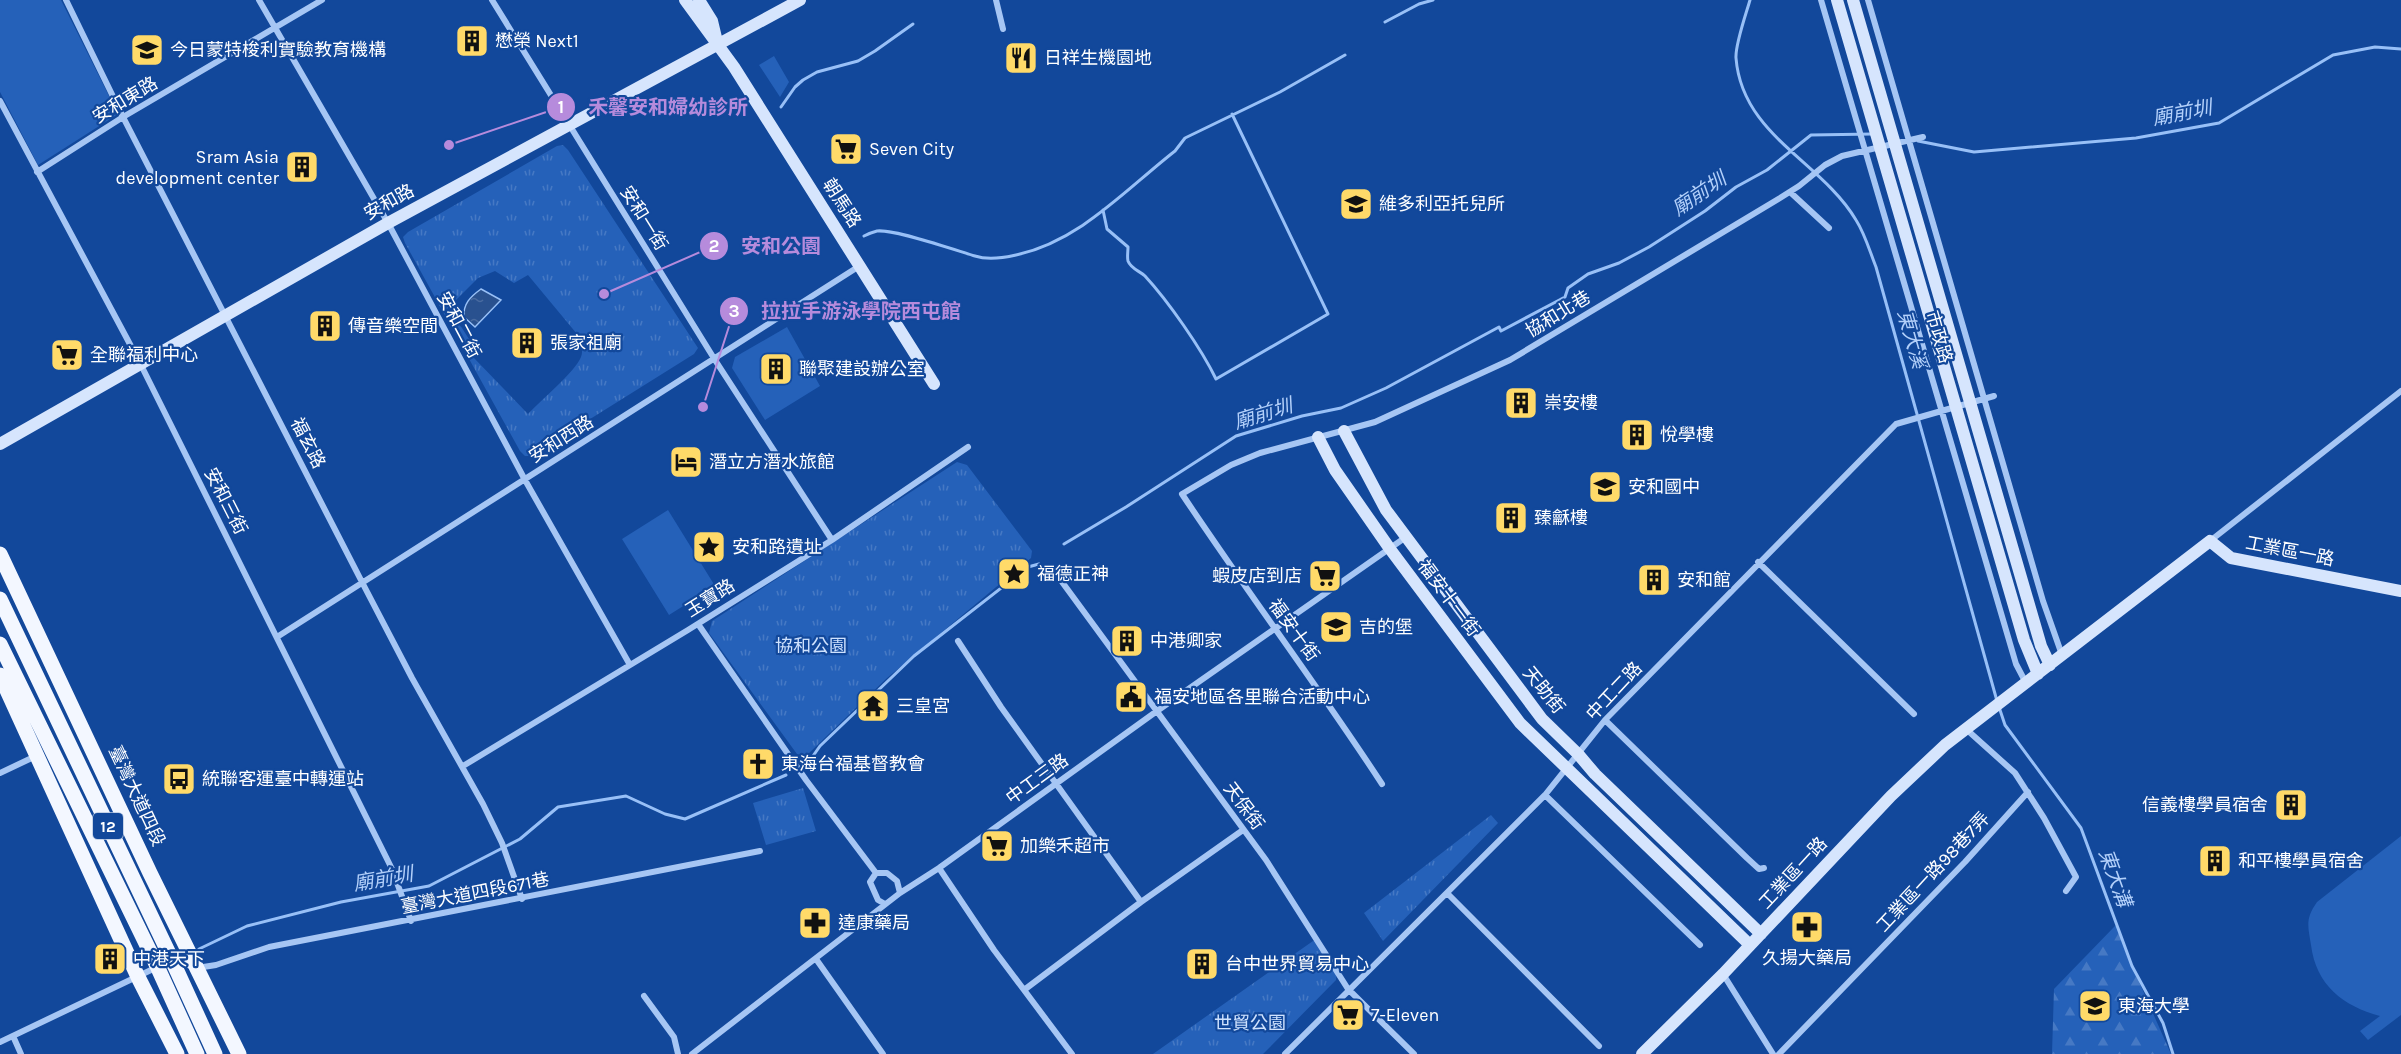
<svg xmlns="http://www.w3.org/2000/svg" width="2401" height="1054" viewBox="0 0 2401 1054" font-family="Karla,'Noto Sans TC',sans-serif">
  <defs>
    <pattern id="forest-firs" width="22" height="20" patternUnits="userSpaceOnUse" patternTransform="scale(1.5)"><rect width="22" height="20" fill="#2561b9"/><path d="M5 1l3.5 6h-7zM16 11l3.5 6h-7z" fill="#4679c4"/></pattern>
    <pattern id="park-tufts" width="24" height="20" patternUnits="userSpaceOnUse" patternTransform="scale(1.5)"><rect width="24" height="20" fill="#2561b9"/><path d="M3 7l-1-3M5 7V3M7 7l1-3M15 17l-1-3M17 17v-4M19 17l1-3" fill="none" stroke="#4679c4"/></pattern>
    <pattern id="water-ripples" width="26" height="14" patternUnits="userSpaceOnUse" patternTransform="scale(1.5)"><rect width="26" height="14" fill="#29518f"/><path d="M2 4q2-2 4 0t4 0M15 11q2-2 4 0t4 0" fill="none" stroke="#496ba0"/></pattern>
  </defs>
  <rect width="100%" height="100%" fill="#12489b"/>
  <path fill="#2561b9" d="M0,0H61L118,114L38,165L0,92Z
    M774,56L789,82L780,97L759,65Z
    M787,327L820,386L765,420L732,368L735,357Z
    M668,510L715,586L669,615L622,539Z
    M2401,836V1015L2368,1040L2360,1031L2380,1016C2343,1006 2316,985 2311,945C2308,926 2305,919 2317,902Z"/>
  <path fill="url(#forest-firs)" d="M2116,925L2132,966L2171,1054H2052L2054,989Z"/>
  <path fill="url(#park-tufts)" fill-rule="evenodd" d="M563,145L568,150L698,348L694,354L531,456H525L520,451L405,243L403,237L408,232L557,146ZM495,271L514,283L528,275L577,334C580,341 584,350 581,357C575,372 540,401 528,414L473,357L477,352L462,328L446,310L478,278Z
    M957,462L967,465L1032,551L1031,558L887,678L806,756L797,754L709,633L712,621Z
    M803,788L816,831L766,845L753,803Z
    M1491,815L1498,823L1383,941L1364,913Z
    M1313,941H1319L1337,970L1336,980L1263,1054H1153Z"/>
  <path fill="url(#water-ripples)" stroke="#98c0f7" stroke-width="1.5" d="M481,289L501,300L475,327L464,317C463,304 470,297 481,289Z"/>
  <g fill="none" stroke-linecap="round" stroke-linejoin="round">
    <path stroke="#98c0f7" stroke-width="3" d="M1750,0C1746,14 1735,45 1736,58C1742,135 1821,161 1856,220C1865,234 1870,252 1876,267L1997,701
      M1385,22L1419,4L1433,0
      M781,107L795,87L803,80L817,72L858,61L875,51L913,24
      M1918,141L1974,152L2136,138L2219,123L2333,55L2375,47L2401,49
      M1103,210L1107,229L1128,247C1128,251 1127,258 1128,261C1131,269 1140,271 1145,276C1168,301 1201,348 1216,379L1328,314L1232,114
      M864,236C868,234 873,232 877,231C895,229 955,250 975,256C987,260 1003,258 1016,255C1080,241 1125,190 1175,151L1185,138L1280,92L1345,55
      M1064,544L1126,507L1236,436L1302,416L1341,408L1386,388L1499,327L1501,331L1565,297L1568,288L1588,274L1619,263L1649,247L1705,211L1736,187L1767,170L1811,135L1873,134
      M1999,707L2005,725L2081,828L2132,966L2163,1023L2173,1054
      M806,766L820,746L914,656L1028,567L1039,564
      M199,949L247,926L341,902L429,886L520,839L558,807L626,796L665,814L685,819L786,775"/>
    <path stroke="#a6c6f4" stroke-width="6" d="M66,0L123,117L363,584L412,678L483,804L502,843L522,899
      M259,0L388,223L525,480L630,665
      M492,0L715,360L832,540
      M996,0L1003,29
      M1821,0L2016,664L2026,683
      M1868,0L2043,601L2062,655
      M0,101L140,363L392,869L411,921
      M37,172L123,117L322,0
      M1790,192L1829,228
      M2210,541L2401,391
      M1758,562L1914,714
      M1054,571L1266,860L1348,989L1414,1054
      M698,624L806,780L876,873
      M277,637L861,265
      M958,641L1001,707L1141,902
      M1605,720L1747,858L1759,869L1764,868
      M1966,729L2015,773L2044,818L2076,877L2066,891
      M463,766L688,630L832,540L968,447
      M0,773L36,756
      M1382,784C1318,686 1247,592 1182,494L1231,465L1260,453L1375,422L1510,360L1780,198L1799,186L1825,165L1842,156L1923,137
      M1545,795L1700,945
      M939,868L994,950L1072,1054
      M876,873L870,882L878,900L885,904
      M876,873H887L897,881L900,893
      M1448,894L1599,1046
      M816,959L883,1054
      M1723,974L1773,1054
      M1024,990L1141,902L1243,830
      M644,996L674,1037L678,1054
      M13,1036L21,1054
      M0,1042L172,960L197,968L216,965L269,947L760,851
      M692,1054L900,893L939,868L1157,711L1406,537
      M1285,1054L1545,795L1605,720L1896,424L1994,396
      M1779,1054L1965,862L2028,792"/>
    <path stroke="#d6e5fd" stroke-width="12" d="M685,0L734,67L934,384
      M699,0L712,21L717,42
      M1837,0L2024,640L2038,674
      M1853,0L2041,646L2050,665
      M1344,431L1386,510L1542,719L1578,754L1595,774L1761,934
      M1318,437L1335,470L1390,549L1520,723L1750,945
      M0,444L388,223L800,0
      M1642,1054L1723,974L1891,796L1945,745L2210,541L2231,558L2401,591"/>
    <path stroke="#f3f7ff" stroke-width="15" d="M0,554L150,873L239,1054
      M0,599L172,960L215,1054
      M0,644L157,966L197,1054
      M0,675L138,977L177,1054"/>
  </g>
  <defs>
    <g id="building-square" transform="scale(1.725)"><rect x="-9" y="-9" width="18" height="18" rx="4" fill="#ffda69" stroke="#12489b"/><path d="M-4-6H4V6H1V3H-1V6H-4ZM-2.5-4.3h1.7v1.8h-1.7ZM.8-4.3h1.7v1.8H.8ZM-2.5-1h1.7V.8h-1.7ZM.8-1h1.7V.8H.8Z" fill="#111"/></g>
    <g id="school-square" transform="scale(1.725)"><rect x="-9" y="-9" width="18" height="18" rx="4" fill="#ffda69" stroke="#12489b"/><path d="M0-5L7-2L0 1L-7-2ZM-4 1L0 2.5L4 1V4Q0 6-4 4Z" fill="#111"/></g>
    <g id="restaurant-square" transform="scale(1.725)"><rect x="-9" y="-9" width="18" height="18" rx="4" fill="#ffda69" stroke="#12489b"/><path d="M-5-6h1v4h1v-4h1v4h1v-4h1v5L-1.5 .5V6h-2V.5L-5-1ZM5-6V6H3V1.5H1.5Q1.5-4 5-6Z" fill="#111"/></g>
    <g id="supermarket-square" transform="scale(1.725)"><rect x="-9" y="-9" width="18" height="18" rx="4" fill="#ffda69" stroke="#12489b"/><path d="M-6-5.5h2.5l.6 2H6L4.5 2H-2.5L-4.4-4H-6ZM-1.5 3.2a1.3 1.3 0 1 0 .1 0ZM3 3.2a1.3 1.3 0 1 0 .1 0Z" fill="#111"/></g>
    <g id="hotel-square" transform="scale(1.725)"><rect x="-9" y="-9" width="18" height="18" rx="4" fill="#ffda69" stroke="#12489b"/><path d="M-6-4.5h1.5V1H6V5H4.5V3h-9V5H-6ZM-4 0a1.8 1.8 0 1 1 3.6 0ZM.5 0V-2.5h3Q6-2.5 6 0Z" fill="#111"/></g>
    <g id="sight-square" transform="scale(1.725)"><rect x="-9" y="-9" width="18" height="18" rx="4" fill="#ffda69" stroke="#12489b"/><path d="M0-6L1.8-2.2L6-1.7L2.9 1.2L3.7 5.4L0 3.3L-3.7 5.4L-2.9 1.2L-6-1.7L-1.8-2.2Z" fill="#111"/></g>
    <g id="civic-square" transform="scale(1.725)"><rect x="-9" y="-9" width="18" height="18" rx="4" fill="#ffda69" stroke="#12489b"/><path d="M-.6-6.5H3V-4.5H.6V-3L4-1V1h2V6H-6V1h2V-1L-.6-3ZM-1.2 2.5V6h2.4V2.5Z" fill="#111"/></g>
    <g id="temple-square" transform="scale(1.725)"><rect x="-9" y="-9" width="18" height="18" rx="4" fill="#ffda69" stroke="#12489b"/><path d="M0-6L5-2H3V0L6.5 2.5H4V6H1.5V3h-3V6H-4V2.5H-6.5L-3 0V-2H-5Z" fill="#111"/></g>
    <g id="church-square" transform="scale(1.725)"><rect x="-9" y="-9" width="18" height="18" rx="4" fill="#ffda69" stroke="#12489b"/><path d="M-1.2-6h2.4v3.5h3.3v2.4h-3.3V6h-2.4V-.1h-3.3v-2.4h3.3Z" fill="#111"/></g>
    <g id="bus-square" transform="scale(1.725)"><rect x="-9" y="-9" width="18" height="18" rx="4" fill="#ffda69" stroke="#12489b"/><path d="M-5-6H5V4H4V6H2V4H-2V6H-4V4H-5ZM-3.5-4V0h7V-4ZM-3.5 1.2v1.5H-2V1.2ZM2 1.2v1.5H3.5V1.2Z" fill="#111"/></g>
    <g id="pharmacy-square" transform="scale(1.725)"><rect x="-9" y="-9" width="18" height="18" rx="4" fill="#ffda69" stroke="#12489b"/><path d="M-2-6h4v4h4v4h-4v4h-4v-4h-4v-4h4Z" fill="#111"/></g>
    <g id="university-square" transform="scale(1.725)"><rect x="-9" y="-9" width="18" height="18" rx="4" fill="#ffda69" stroke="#12489b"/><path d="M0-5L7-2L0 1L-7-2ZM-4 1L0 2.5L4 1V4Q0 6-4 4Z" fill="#111"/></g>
  </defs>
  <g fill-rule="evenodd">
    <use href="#building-square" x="472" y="41"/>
    <use href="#school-square" x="147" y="50"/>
    <use href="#restaurant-square" x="1021" y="58"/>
    <use href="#supermarket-square" x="846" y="149"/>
    <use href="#building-square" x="302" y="167"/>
    <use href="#school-square" x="1356" y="204"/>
    <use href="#building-square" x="325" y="326"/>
    <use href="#building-square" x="527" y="343"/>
    <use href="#supermarket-square" x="67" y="355"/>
    <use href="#building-square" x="776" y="369"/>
    <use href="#building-square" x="1521" y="403"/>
    <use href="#building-square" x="1637" y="435"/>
    <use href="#hotel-square" x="686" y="462"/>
    <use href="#school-square" x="1605" y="487"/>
    <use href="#building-square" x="1511" y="518"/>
    <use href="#sight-square" x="709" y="547"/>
    <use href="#sight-square" x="1014" y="574"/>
    <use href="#supermarket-square" x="1325" y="576"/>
    <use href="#building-square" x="1654" y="580"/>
    <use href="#school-square" x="1336" y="627"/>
    <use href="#building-square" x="1127" y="641"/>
    <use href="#civic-square" x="1131" y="697"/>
    <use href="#temple-square" x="873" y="706"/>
    <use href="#church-square" x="758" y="764"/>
    <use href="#bus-square" x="179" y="779"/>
    <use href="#building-square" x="2291" y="805"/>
    <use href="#supermarket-square" x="997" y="846"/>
    <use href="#building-square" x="2215" y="861"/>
    <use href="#pharmacy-square" x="815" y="923"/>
    <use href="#pharmacy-square" x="1807" y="927"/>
    <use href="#building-square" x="110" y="959"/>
    <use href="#building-square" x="1202" y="964"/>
    <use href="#university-square" x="2095" y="1006"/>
    <use href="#supermarket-square" x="1348" y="1015"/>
  </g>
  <g text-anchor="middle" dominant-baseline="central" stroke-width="4.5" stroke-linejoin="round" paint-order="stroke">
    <rect fill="#12489b" stroke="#b8c8e1" stroke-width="1.5" x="93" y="813" width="30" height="26" rx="4.5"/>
    <g font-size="16" font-weight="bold" fill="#fff">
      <text x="108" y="826">12</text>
    </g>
    <g font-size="18" fill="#fff" stroke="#12489b" text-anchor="start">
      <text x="495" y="41">懋榮 Next1</text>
      <text x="170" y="50">今日蒙特梭利實驗教育機構</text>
      <text x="1044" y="58">日祥生機園地</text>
      <text x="869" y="149">Seven City</text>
      <text x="279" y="157" text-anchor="end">Sram Asia<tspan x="279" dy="21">development center</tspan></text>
      <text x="1379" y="204">維多利亞托兒所</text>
      <text x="348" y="326">傳音樂空間</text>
      <text x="550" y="343">張家祖廟</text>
      <text x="90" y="355">全聯福利中心</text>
      <text x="799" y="369">聯聚建設辦公室</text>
      <text x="1544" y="403">崇安樓</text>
      <text x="1660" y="435">悅學樓</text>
      <text x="709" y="462">潛立方潛水旅館</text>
      <text x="1628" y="487">安和國中</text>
      <text x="1534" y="518">臻龢樓</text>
      <text x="732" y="547">安和路遺址</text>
      <text x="1037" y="574">福德正神</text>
      <text x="1302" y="576" text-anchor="end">蝦皮店到店</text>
      <text x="1677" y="580">安和館</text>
      <text x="1359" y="627">吉的堡</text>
      <text x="1150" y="641">中港卿家</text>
      <text x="1154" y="697">福安地區各里聯合活動中心</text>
      <text x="896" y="706">三皇宮</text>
      <text x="781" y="764">東海台福基督教會</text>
      <text x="202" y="779">統聯客運臺中轉運站</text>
      <text x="2268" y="805" text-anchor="end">信義樓學員宿舍</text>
      <text x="1020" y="846">加樂禾超市</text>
      <text x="2238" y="861">和平樓學員宿舍</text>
      <text x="838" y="923">達康藥局</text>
      <text x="1807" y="958" text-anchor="middle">久揚大藥局</text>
      <text x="133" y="959">中港天下</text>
      <text x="1225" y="964">台中世界貿易中心</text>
      <text x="2118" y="1006">東海大學</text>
      <text x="1371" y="1015">7-Eleven</text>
    </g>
    <g font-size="18" fill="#fff" stroke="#12489b">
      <text transform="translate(125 100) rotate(-31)">安和東路</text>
      <text transform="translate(389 202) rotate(-29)">安和路</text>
      <text transform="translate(842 203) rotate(57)">朝馬路</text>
      <text transform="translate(644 218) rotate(58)">安和一街</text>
      <text transform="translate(1558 314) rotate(-31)">協和北巷</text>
      <text transform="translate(459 325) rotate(62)">安和二街</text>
      <text transform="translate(1939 337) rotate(74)">市政路</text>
      <text transform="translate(561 439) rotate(-32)">安和西路</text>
      <text transform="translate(308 443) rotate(63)">福玄路</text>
      <text transform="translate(226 501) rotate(63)">安和三街</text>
      <text transform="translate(2290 551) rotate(11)">工業區一路</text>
      <text transform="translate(710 598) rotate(-32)">玉寶路</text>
      <text transform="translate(1449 598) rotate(53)">福安十一街</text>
      <text transform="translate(1294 630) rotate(54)">福安十街</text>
      <text transform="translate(1544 690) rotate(51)">天助街</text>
      <text transform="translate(1614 691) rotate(-47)">中工二路</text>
      <text transform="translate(1037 779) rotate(-36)">中工三路</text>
      <text transform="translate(137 796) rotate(65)">臺灣大道四段</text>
      <text transform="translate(1244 806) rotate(53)">天保街</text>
      <text transform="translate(1933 872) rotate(-47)">工業區一路98巷7弄</text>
      <text transform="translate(1793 873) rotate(-47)">工業區一路</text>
      <text transform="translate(475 893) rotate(-11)">臺灣大道四段671巷</text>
    </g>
    <g font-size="18" fill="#cfe2fe" stroke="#12489b">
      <text x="811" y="646">協和公園</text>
      <text x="1250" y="1023">世貿公園</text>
    </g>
    <g font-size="20" font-style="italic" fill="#b3d0fa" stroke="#12489b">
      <text transform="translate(2182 113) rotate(-11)">廟前圳</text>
      <text transform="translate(1699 194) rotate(-34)">廟前圳</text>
      <text transform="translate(1912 339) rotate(74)">東大溪</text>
      <text transform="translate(1263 414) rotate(-17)">廟前圳</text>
      <text transform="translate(2115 878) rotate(70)">東大溝</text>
      <text transform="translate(383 879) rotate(-10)">廟前圳</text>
    </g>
  </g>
  <path fill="none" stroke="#b68bdc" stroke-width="2" d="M449 145L561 107M604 294L714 246M703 407L734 311"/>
  <g fill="#b68bdc" stroke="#12489b" stroke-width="2">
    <circle cx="449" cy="145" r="6"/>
    <circle cx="604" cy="294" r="6"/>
    <circle cx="703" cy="407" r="6"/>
    <circle cx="561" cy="107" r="15"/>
    <circle cx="714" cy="246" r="15"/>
    <circle cx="734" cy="311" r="15"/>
  </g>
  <g font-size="18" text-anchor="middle" font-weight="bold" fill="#fff">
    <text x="561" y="113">1</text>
    <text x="714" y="252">2</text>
    <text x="734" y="317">3</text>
  </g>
  <g font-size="20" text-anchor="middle" font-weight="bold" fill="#b68bdc" stroke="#12489b" stroke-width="4.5" stroke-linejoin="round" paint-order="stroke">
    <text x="668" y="114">禾馨安和婦幼診所</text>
    <text x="781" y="253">安和公園</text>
    <text x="861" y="318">拉拉手游泳學院西屯館</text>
  </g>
</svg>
